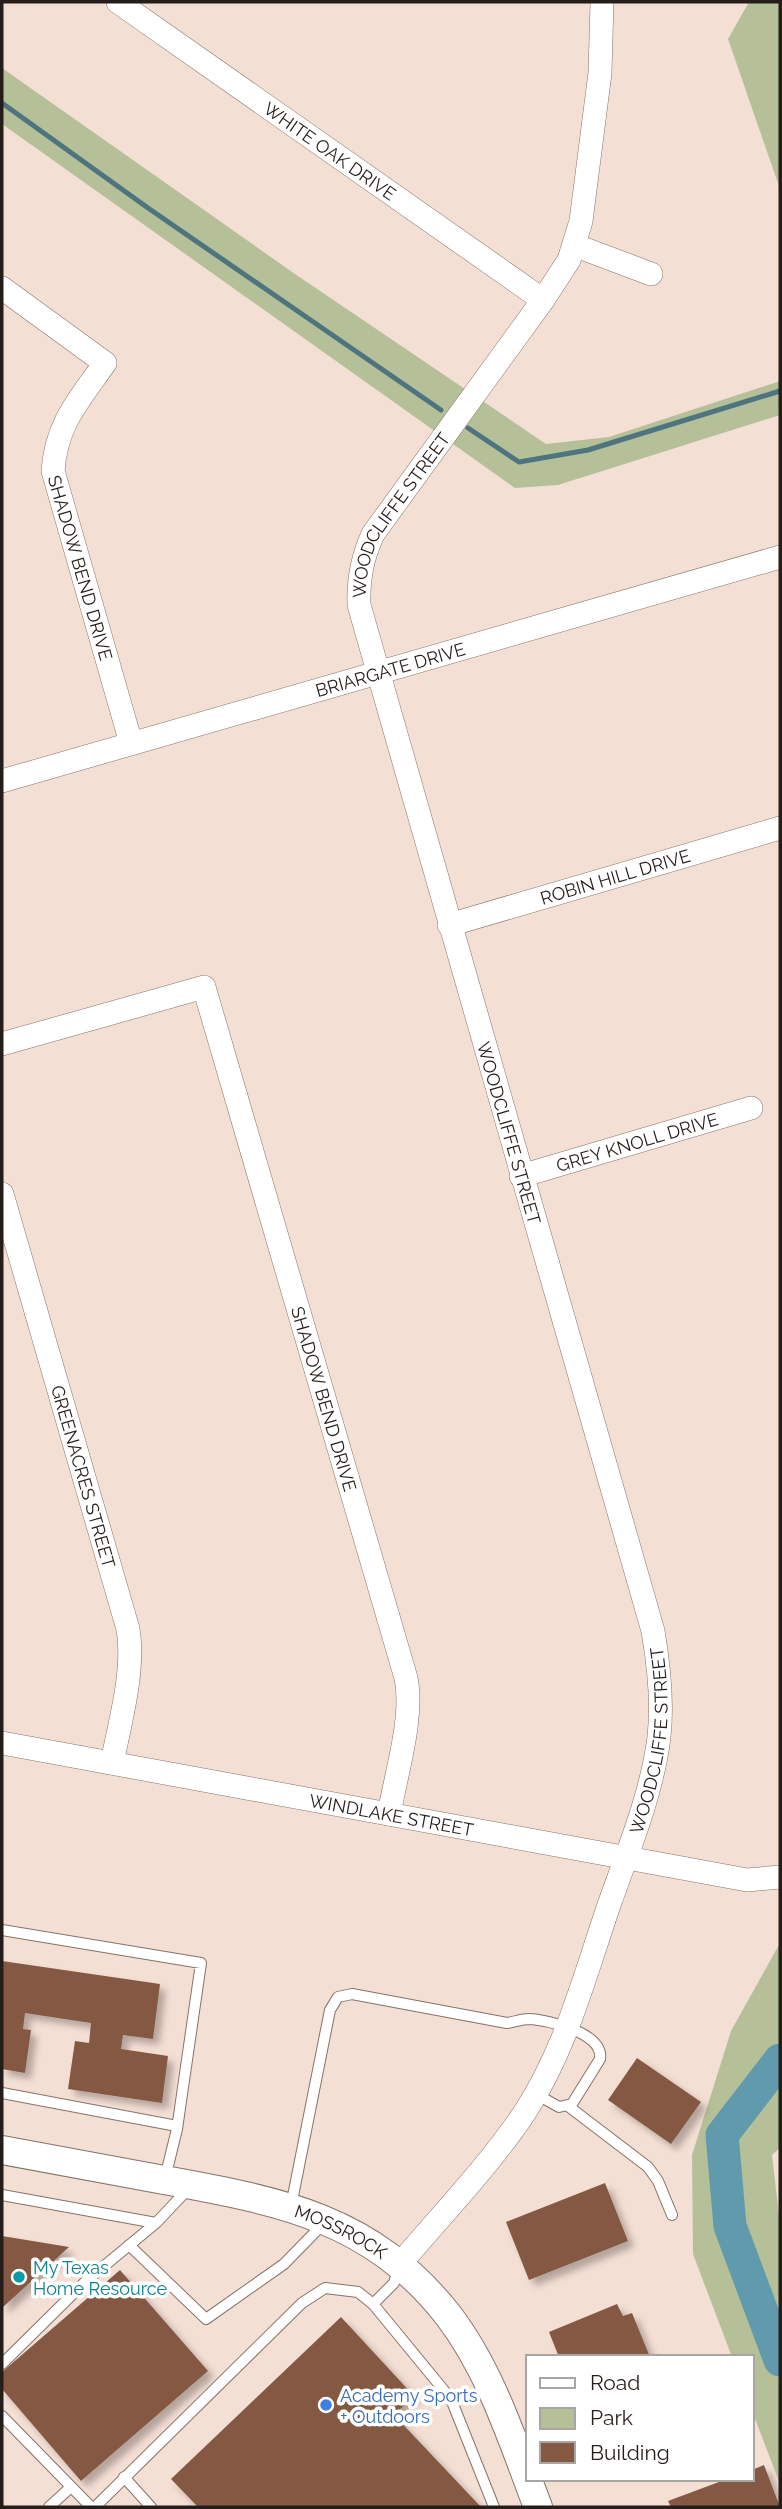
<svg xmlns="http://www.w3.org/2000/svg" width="782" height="2509" viewBox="0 0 782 2509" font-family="Raleway,sans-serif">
  <defs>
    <filter id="shadow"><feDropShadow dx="6" dy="6" stdDeviation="3.5" flood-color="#0004"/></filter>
  </defs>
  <rect width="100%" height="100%" fill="#f4dfd4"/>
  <path fill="#b5c098" d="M749,2H780V189L728,39Z
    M2,68L295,274L546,444L609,437L780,381V415L558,485L515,488L2,124Z
    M780,1943V2148L772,2155L780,2224V2484L752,2411V2357H732L693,2254L692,2155L731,2031Z"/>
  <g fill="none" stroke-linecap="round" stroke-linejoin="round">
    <path stroke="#4e7480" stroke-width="5" d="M2,103L148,208L441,410
      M468,428L519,462L588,450L780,391"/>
    <path stroke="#609aac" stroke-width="33" d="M780,2060L722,2135L730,2226L780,2360"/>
  </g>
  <path fill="#845942" filter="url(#shadow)" d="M2,1961L160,1984L153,2039L123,2035L121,2049L168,2056L162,2103L68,2089L75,2041L89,2043L91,2023L25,2013L23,2029L31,2030L25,2073L2,2069Z
    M637,2058L701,2102L671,2144L608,2100Z
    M605,2183L628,2241L529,2280L506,2222Z
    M2,2236L69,2247L2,2308Z
    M120,2270L208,2371L81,2481L2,2389V2372Z
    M617,2304L623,2316L632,2313L650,2357H559L549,2332Z
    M341,2317L414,2396L394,2415L481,2507H198L171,2479Z
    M764,2465L780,2507H671L668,2501L727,2479H752V2470Z"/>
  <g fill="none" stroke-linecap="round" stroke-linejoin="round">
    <g stroke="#867369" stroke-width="12">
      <path id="service" d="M2,1930L201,1963L177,2129L165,2178
        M2,2093L177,2126
        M568,2106L648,2167L658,2181L672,2215
        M2,2195L156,2223
        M291,2206L330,2010L338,1997L352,1994L507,2023C514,2022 522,2019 529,2019C549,2020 604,2033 600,2059L572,2104L559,2107L536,2094
        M129,2245L206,2319L284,2264L324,2223
        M373,2304L394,2283L399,2267
        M2,2364L86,2281L156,2223L190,2187
        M2,2416L91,2507
        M124,2477L151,2507
        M49,2507L71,2487
        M95,2507L302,2303L325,2288L358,2292L373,2304L451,2399L494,2507"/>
    </g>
    <g stroke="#867369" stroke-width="24">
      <g id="minor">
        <path id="s1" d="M118,2L543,300"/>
        <path d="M574,245L651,274"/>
        <path id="s2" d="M2,288L105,363C79,400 56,424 53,471L131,743"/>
        <path id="s3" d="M2,781L780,557"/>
        <path id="s4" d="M449,925L780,828"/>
        <path id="s5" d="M2,1044L204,987L406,1678C414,1717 396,1774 389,1814"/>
        <path id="s6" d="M521,1176L751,1108"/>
        <path id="s7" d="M2,1194L128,1629C135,1670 120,1722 112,1763"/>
        <path id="s8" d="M2,1743L747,1880L780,1877"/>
        <path id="s9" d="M400,2264C442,2214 489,2166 525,2112C566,2049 585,1975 609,1905C628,1851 652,1794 659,1737C663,1701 659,1666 653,1631L359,605C358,579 362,558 373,534L543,300L569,260L581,221L600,73L602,2"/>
      </g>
    </g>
    <g stroke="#867369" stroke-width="30">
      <g id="tertiary">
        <path id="s10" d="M2,2150C56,2160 110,2170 164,2180C279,2201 371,2217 448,2315C491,2371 513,2442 538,2507"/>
      </g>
    </g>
    <use href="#service" stroke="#fff" stroke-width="10"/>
    <use href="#minor" stroke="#fff" stroke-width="23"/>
    <use href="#tertiary" stroke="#fff" stroke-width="28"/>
  </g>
  <circle fill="#0f9aa8" stroke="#fff" stroke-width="2.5" cx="19" cy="2277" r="7"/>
  <circle fill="#3f7fe0" stroke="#fff" stroke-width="2.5" cx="326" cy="2405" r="7"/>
  <g text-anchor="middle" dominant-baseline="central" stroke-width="7" stroke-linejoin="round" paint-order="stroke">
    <g font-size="18" fill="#251d1a" stroke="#fff">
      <text stroke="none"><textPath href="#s1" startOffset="259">WHITE OAK DRIVE</textPath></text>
      <text stroke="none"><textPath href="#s9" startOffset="1872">WOODCLIFFE STREET</textPath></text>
      <text stroke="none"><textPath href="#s2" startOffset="350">SHADOW BEND DRIVE</textPath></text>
      <text stroke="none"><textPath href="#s3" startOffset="404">BRIARGATE DRIVE</textPath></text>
      <text stroke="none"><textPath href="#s4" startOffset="173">ROBIN HILL DRIVE</textPath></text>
      <text transform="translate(509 1133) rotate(74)">WOODCLIFFE STREET</text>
      <text stroke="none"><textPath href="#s6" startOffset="121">GREY KNOLL DRIVE</textPath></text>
      <text stroke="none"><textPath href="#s5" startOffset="639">SHADOW BEND DRIVE</textPath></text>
      <text stroke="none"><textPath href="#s7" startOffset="294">GREENACRES STREET</textPath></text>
      <text stroke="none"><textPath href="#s9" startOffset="592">WOODCLIFFE STREET</textPath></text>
      <text stroke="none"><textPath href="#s8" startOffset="396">WINDLAKE STREET</textPath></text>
      <text stroke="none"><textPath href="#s10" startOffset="350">MOSSROCK</textPath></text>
    </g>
    <g font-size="18" fill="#0d838f" stroke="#fff" text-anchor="start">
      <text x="33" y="2267">My Texas<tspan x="33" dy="21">Home Resource</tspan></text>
    </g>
    <g font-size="18" fill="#366cbe" stroke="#fff" text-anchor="start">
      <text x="340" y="2395">Academy Sports<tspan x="340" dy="21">+ Outdoors</tspan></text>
    </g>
  </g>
  <rect width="782" height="2509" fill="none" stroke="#251d1a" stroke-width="7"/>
  <rect x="526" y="2355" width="228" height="126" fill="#ffffff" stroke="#a8a5a3" stroke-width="2"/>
  <rect x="540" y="2378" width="35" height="10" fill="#ffffff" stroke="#a8a5a3" stroke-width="2"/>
  <text x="590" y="2390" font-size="21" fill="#251d1a">Road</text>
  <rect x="540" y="2408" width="35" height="21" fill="#b5c098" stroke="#a8a5a3" stroke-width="2"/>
  <text x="590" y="2425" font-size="21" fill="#251d1a">Park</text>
  <rect x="540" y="2442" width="35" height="21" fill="#845942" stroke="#a8a5a3" stroke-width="2"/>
  <text x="590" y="2460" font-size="21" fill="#251d1a">Building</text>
</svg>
